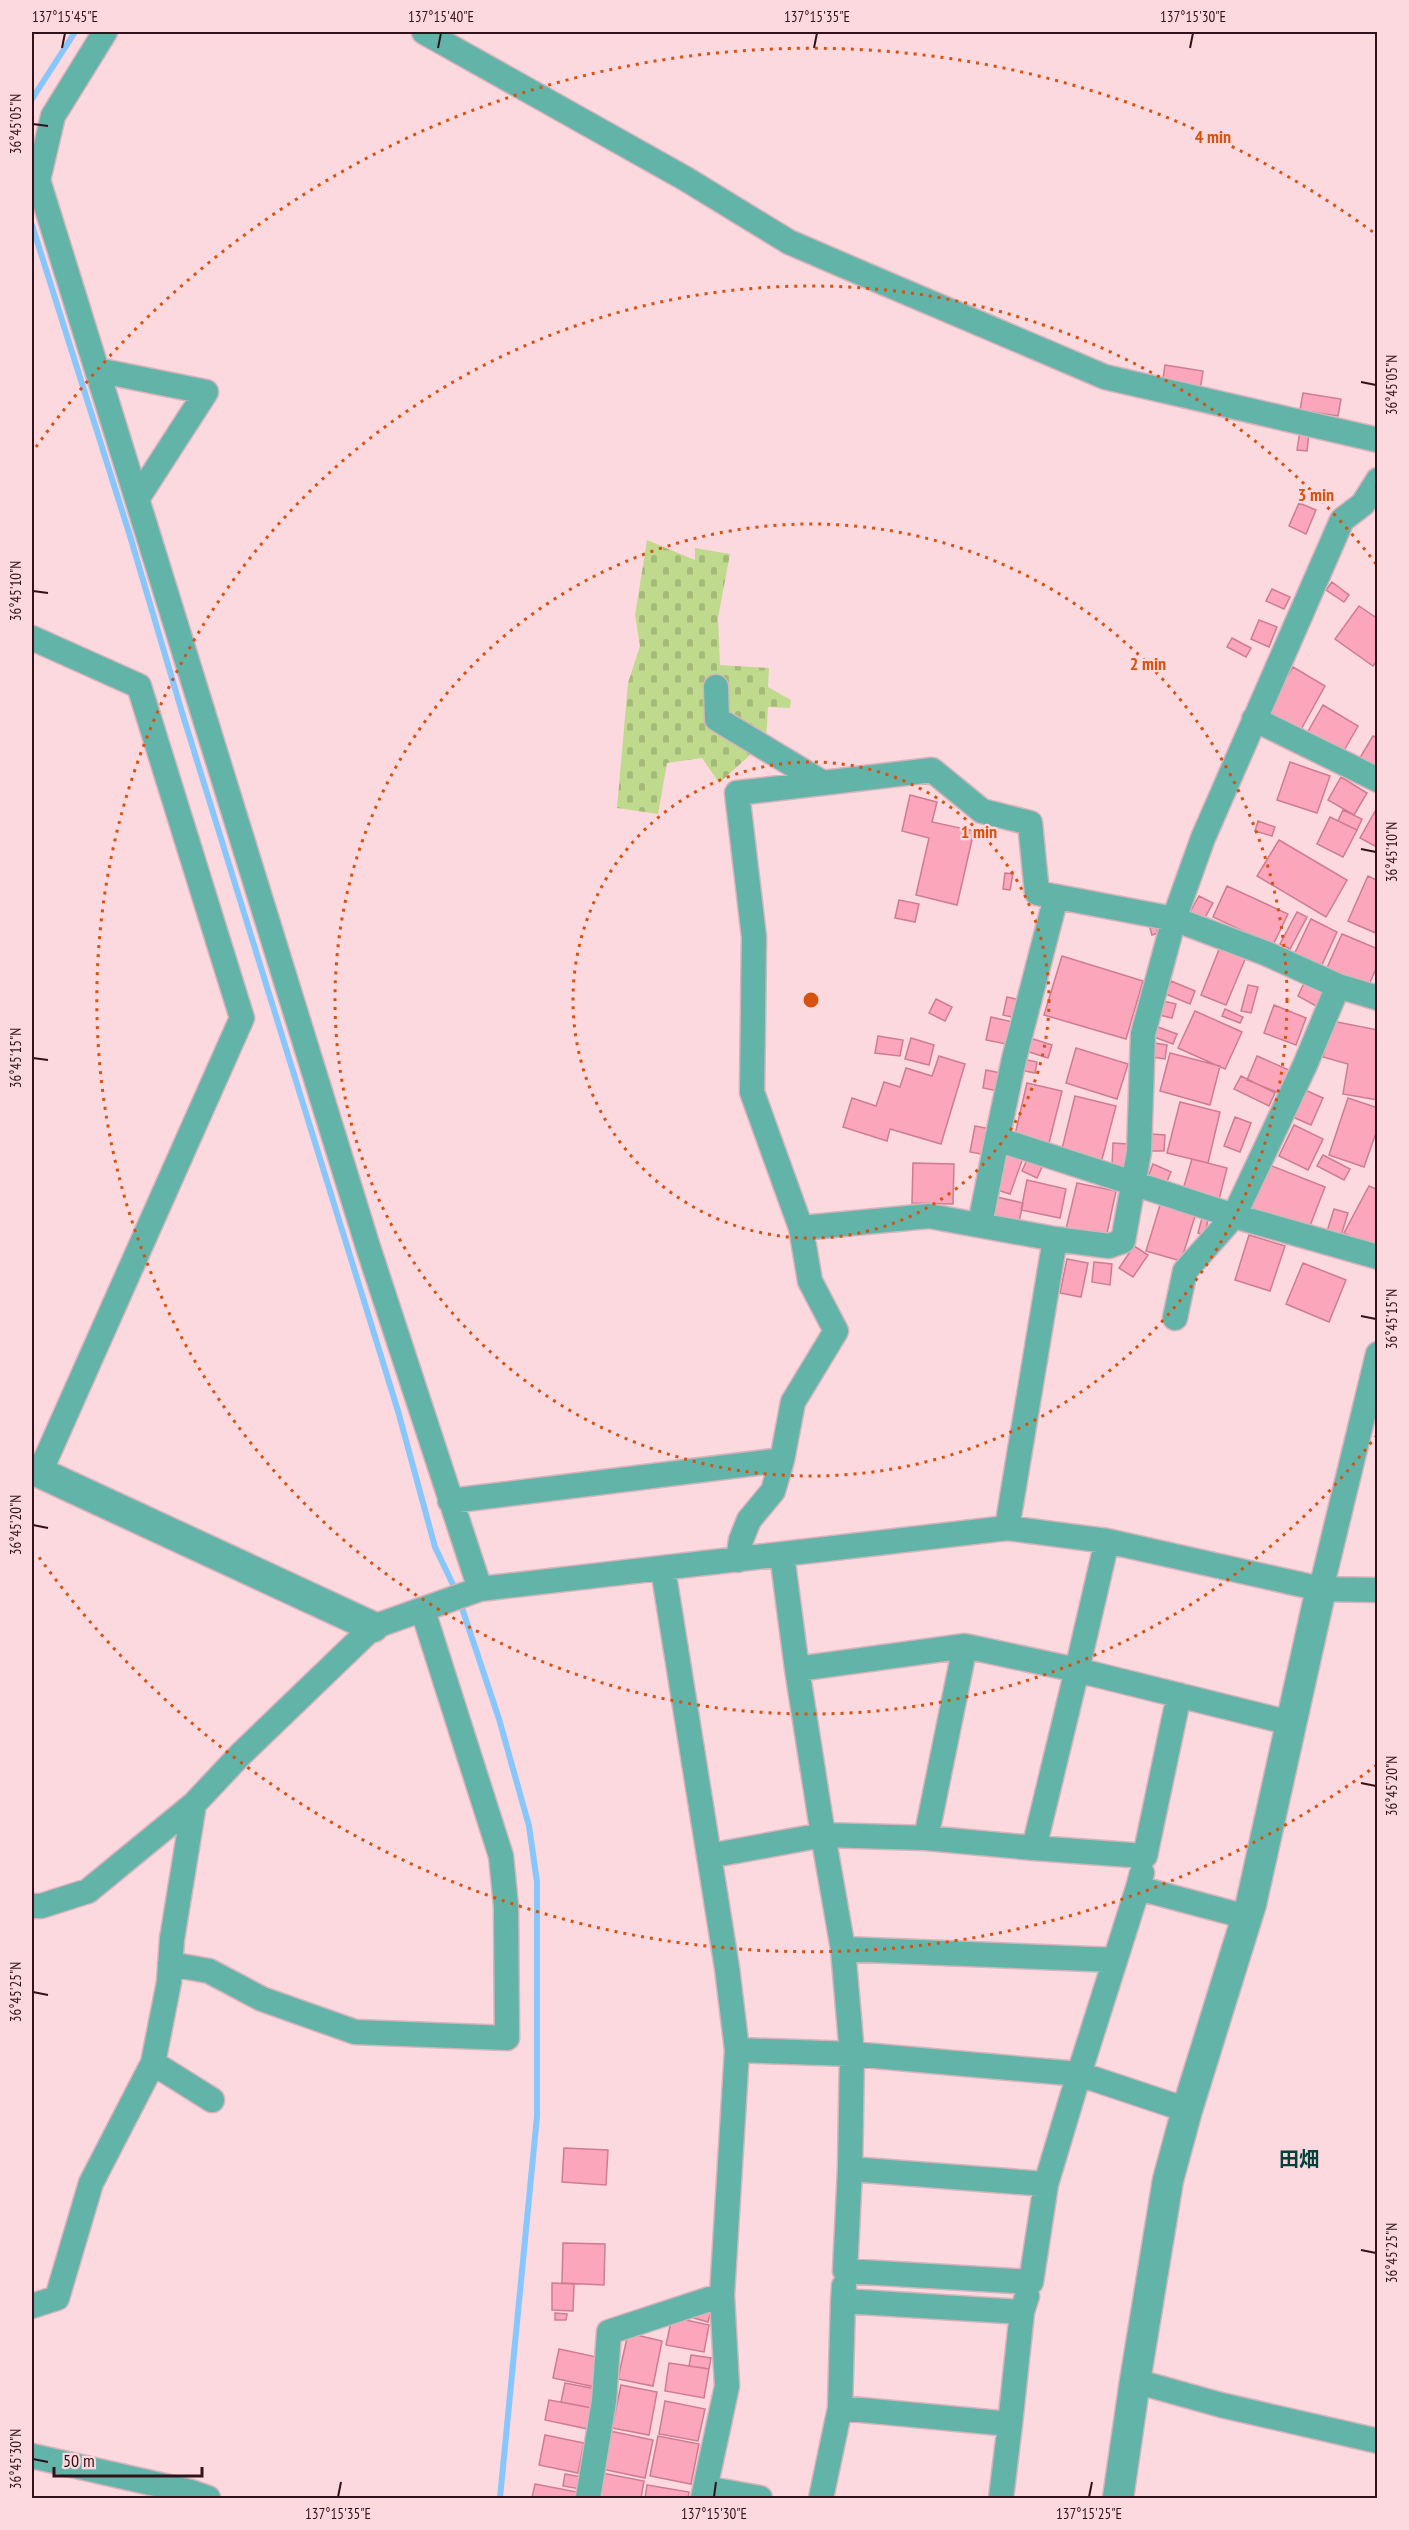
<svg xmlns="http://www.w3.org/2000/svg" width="1409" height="2530" viewBox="0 0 1409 2530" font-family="'PT Sans Narrow','Noto Sans JP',sans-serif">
  <defs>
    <pattern id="cemetery-stones" width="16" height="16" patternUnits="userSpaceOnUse" patternTransform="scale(1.5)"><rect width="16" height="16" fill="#c0da8d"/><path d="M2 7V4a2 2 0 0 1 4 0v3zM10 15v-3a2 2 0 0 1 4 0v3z" fill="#a5ba79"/></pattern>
  </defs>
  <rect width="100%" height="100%" fill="#fcd8df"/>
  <path fill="url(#cemetery-stones)" d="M647,540L695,560V548L730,554L718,618L720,665L769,668L768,687L791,700L790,708L768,707L766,741L719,783L702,758L667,763L658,814L617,808L628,683L640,646L635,615Z"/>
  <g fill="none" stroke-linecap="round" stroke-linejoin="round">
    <path stroke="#87c7fc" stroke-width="6" d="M32,99L75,32
      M32,225L130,536L181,709L398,1411L435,1547L457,1593
      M460,1602L499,1719L529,1826L537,1882V2116L500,2498"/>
  </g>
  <path fill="#fba6ba" stroke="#ce7d91" stroke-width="1.5" d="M1165,365L1203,371L1200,390L1162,385Z
    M1303,393L1341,399L1338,416L1300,410Z
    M1300,431L1309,433L1307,451L1297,450Z
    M1299,503L1316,510L1306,534L1289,526Z
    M1332,582L1349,595L1344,602L1326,590Z
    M1272,589L1290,597L1284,609L1266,601Z
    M1359,606L1378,619V659L1373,666L1335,639Z
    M1259,620L1277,627L1269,647L1251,639Z
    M1232,638L1251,648L1246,657L1227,647Z
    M1293,667L1325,686L1299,733L1266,714Z
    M1323,705L1358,726L1342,754L1306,735Z
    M1373,736L1378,738V773L1358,761Z
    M1290,762L1330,776L1317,813L1277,800Z
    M1341,777L1367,793L1354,815L1328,800Z
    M910,795L937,802L932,822L974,831L957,905L916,895L929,838L902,831Z
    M1378,806V842L1375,846L1360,838Z
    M1343,810L1362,819L1357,830L1338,821Z
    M1330,817L1357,830L1343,857L1317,844Z
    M1258,821L1275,827L1272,836L1255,831Z
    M1279,840L1347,880L1326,917L1257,876Z
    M1005,873L1013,874L1010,890L1003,889Z
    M1368,876L1378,881V934L1348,921Z
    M1227,886L1288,914L1273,945L1213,917Z
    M1199,896L1213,903L1203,921L1189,914Z
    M899,900L919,904L915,922L895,918Z
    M1297,912L1307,917L1290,949L1280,944Z
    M1311,919L1337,932L1319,971L1292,959Z
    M1156,927L1158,933L1152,935L1150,928Z
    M1342,934L1378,949V964L1368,987L1326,970Z
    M1220,947L1246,957L1226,1005L1201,995Z
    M1062,956L1143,981L1126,1039L1044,1015Z
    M1171,981L1195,991L1190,1004L1166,994Z
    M1305,981L1324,992L1316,1006L1298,996Z
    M1248,985L1258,987L1251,1013L1241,1011Z
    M1007,997L1020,1000L1016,1018L1003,1015Z
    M936,999L952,1007L945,1021L929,1013Z
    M1163,1001L1176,1004L1172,1018L1159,1015Z
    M1274,1005L1306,1018L1296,1045L1264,1033Z
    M1225,1009L1243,1017L1240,1023L1222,1016Z
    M1195,1011L1242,1032L1225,1069L1178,1048Z
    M991,1017L1017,1023L1011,1045L986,1040Z
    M1332,1021L1378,1030V1100L1343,1094L1348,1064L1323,1057Z
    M1158,1027L1177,1034L1173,1044L1154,1037Z
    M878,1036L903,1040L900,1056L875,1053Z
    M911,1038L934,1045L929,1065L905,1059Z
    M1030,1038L1052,1045L1048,1058L1026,1051Z
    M1154,1043L1167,1045L1165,1059L1152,1057Z
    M1076,1048L1128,1064L1117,1099L1066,1083Z
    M1170,1053L1220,1066L1210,1105L1160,1091Z
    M939,1056L965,1064L941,1144L890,1129L887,1141L843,1127L852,1098L876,1106L884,1082L900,1087L906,1068L932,1076Z
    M1257,1056L1291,1071L1282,1094L1247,1080Z
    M1022,1059L1037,1062L1035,1073L1020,1070Z
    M986,1070L1001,1073L998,1091L983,1088Z
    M1241,1076L1275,1093L1269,1106L1234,1089Z
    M1027,1083L1062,1091L1048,1147L1014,1139Z
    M1305,1090L1323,1098L1311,1125L1293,1117Z
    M1075,1096L1116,1106L1101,1163L1061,1153Z
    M1348,1098L1378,1108V1127L1364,1167L1329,1155Z
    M1180,1102L1220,1112L1208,1163L1167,1153Z
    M1235,1117L1251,1123L1240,1152L1224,1146Z
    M1294,1125L1323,1139L1308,1170L1279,1156Z
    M975,1126L991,1129L986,1155L970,1152Z
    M1151,1134L1165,1135L1164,1151H1150Z
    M1113,1143L1127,1144L1126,1167H1112Z
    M1006,1152L1023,1158L1010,1194L994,1189Z
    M1323,1155L1350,1169L1344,1180L1317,1166Z
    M1192,1159L1227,1168L1218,1203L1182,1193Z
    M1027,1160L1042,1167L1037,1178L1022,1171Z
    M913,1163L954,1164L953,1204L912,1203Z
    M1153,1164L1171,1172L1165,1186L1147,1179Z
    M1267,1164L1325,1187L1308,1231L1250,1209Z
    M1027,1180L1066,1189L1060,1218L1021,1210Z
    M1077,1183L1116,1191L1106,1238L1066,1229Z
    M1369,1186L1378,1190V1243L1374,1249L1344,1233Z
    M988,1195L1023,1203L1019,1222L984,1214Z
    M1161,1202L1196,1213L1181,1261L1146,1251Z
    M1334,1209L1348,1213L1339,1242L1325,1238Z
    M1202,1218L1208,1219L1205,1235L1198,1233Z
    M1249,1235L1285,1246L1270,1291L1235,1280Z
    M1134,1246L1148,1255L1133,1277L1119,1268Z
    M1067,1259L1088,1263L1081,1297L1060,1293Z
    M1094,1262L1112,1264L1110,1285L1092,1282Z
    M1303,1263L1346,1280L1329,1322L1286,1304Z
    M564,2148L608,2150L606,2185L562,2182Z
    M563,2243L605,2244L604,2285L562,2283Z
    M552,2283L574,2284L573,2311L552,2310Z
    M711,2311L708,2322L690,2317Z
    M555,2313L567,2314L566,2320H555Z
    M672,2317L709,2325L704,2352L666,2345Z
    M628,2333L662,2341L653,2386L618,2379Z
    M559,2349L601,2358L595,2387L553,2378Z
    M691,2355L711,2358L709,2369L689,2366Z
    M669,2363L709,2369L704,2398L665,2391Z
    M565,2383L596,2389L592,2408L561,2402Z
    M621,2385L657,2392L649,2435L612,2428Z
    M549,2400L592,2408L588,2429L545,2420Z
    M665,2401L705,2409L698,2441L659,2434Z
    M610,2431L653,2440L645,2478L602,2469Z
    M545,2435L584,2443L578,2473L539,2465Z
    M658,2436L699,2444L691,2484L650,2476Z
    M602,2473L644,2481L641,2498H596Z
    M565,2474L582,2477L580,2489L563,2486Z
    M535,2484L577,2492L576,2498H532Z
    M647,2485L689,2492L688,2498H645Z"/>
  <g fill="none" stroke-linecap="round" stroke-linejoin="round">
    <g stroke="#d7b4bc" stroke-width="27">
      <path id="minor" d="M424,32L686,179L789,242L875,279L1105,377L1378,440
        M97,370L206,392L137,499L38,180L53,116L105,32
        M137,499L368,1247L480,1589
        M32,638L139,686L242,1018L40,1472
        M716,687L717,719L823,783
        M1254,719L1378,780
        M997,1139L1014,1059L1056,897
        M980,1224L997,1139L1234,1216L1378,1257
        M1055,1239L929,1216L801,1228L752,1092L754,937L737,793L932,770L982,811L1030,823L1037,893L1174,919L1265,953L1338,986
        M1175,1318L1185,1271L1234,1216L1305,1065L1338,986L1378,998
        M450,1501L782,1460L793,1402L836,1331L810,1281L801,1228
        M1007,1528L1055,1239L1109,1246L1123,1241L1139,1152L1143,1034L1174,919L1203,838L1342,520L1363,504L1378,480
        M1107,1541L1077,1670L1291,1723
        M782,1555L797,1669L965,1646
        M738,1560L741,1540L749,1520L773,1491L782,1460
        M663,1569L727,1968L737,2050L722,2295L727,2386L703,2498
        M1321,1589L1378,1354
        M797,1669L823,1835L843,1949L1115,1960
        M1034,1848L926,1838L965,1646L1077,1670L1034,1848L1145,1856L1179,1695
        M709,1856L823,1835L926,1838
        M1142,1873L1138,1888L1247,1917
        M32,1906H41L88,1891L194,1804L241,1754L373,1627L480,1589L1007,1528L1107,1541L1321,1589L1378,1590
        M843,1949L852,2054L850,2169L1046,2184L1079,2074L1138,1888
        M170,1964L209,1971L262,1999L355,2032L507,2038L506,1906L501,1856L423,1611
        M737,2050L852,2054L1079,2074L1187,2110
        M153,2063L212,2100
        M850,2169L845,2271L1031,2282L1046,2184
        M844,2286L843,2301L1022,2312L1027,2296
        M843,2301L840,2408L1010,2424L1022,2312
        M32,2306L57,2298L91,2183L153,2063L169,1982L172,1939L194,1804
        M1135,2381L1221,2405L1378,2441
        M32,2456L191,2492L208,2498
        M705,2488L760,2498
        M588,2498L604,2401L609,2332L722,2295
        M821,2498L840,2408
        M1001,2498L1010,2424"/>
    </g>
    <g stroke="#d7b4bc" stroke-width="33">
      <path id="tertiary" d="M32,1469L373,1627
        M1118,2498L1135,2381L1168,2180L1187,2110L1251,1904L1321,1589"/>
    </g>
    <use href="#minor" stroke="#62b4a9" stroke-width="24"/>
    <use href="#tertiary" stroke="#62b4a9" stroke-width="30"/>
  </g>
  <path fill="none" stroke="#31121b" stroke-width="2" d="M62,48L65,33M438,48L441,33M814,48L817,33M1190,48L1193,33M33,124L48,126M1361,382L1376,385M33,591L48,593M1361,849L1376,852M33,1058L48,1060M1361,1316L1376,1319M33,1525L48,1528M1361,1783L1376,1786M33,1992L48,1995M1361,2250L1376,2253M33,2459L48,2462M338,2497L341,2482M714,2497L716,2482M1089,2497L1092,2482"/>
  <g fill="none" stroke="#d6520e" stroke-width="3" stroke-dasharray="3 6">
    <circle cx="811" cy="1000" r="238"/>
    <circle cx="811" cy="1000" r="476"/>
    <path d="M1377 1435A714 714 0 1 1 1377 565"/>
    <path d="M1377 1765A952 952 0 0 1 36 1553M36 447A952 952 0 0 1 1377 235"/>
  </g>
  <g text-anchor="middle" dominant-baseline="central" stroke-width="4.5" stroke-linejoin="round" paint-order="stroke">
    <g font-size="20" font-weight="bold" fill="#00423b" stroke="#fcd8df">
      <text x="1299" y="2159">田畑</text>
    </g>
  </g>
  <circle cx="811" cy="1000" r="9" fill="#d6520e" stroke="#fcd8df" stroke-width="3"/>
  <g font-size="18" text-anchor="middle" font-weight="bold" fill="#d6520e" stroke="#fcd8df" stroke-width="4.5" stroke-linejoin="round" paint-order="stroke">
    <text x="1213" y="143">4 min</text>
    <text x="1316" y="501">3 min</text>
    <text x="1148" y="670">2 min</text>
    <text x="979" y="838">1 min</text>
  </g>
  <rect width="1409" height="2530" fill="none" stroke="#fcd8df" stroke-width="66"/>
  <path d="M54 2467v9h148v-9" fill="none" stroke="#31121b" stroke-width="3"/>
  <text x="63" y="2467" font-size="18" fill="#31121b" stroke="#fcd8df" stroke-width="4.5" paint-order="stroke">50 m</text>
  <rect x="33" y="33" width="1343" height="2464" fill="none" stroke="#31121b" stroke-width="2"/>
  <g font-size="15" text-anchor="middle" fill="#31121b">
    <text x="65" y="22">137°15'45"E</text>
    <text x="441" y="22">137°15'40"E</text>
    <text x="817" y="22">137°15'35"E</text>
    <text x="1193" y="22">137°15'30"E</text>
    <text transform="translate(16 124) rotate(-90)" y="5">36°45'05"N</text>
    <text transform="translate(1392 385) rotate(-90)" y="5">36°45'05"N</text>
    <text transform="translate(16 591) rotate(-90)" y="5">36°45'10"N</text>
    <text transform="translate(1392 852) rotate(-90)" y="5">36°45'10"N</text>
    <text transform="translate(16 1058) rotate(-90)" y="5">36°45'15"N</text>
    <text transform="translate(1392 1319) rotate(-90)" y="5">36°45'15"N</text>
    <text transform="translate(16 1525) rotate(-90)" y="5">36°45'20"N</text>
    <text transform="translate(1392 1786) rotate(-90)" y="5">36°45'20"N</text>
    <text transform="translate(16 1992) rotate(-90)" y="5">36°45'25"N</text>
    <text transform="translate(1392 2253) rotate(-90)" y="5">36°45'25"N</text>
    <text transform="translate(16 2459) rotate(-90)" y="5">36°45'30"N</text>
    <text x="338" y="2519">137°15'35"E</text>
    <text x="714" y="2519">137°15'30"E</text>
    <text x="1089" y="2519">137°15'25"E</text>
  </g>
</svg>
